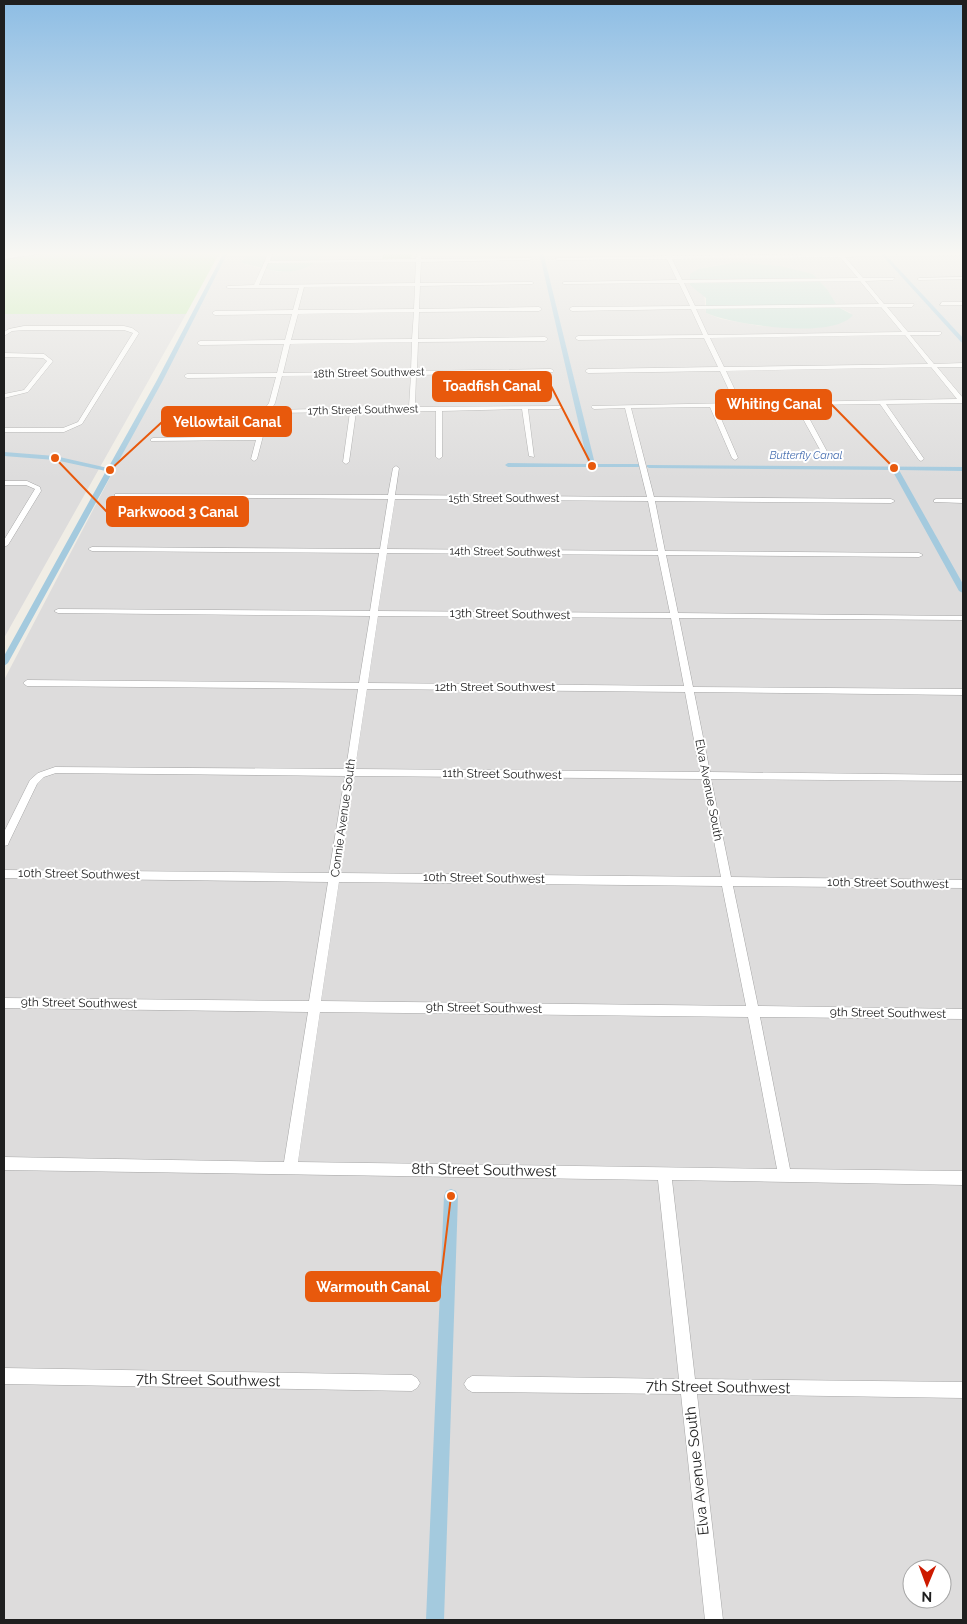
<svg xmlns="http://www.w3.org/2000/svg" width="967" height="1624" viewBox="0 0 967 1624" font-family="Raleway,sans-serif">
  <rect width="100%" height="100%" fill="#f0ede5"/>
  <path fill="#dddcdc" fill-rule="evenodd" d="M228,252H265L252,255L246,265L279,272L307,267L327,252H381L380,260L411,259L414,258L415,252H963V1620H4V680ZM730,263L764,264L813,274L827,289L838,307L851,313L803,328L760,326L721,319L706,313L704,294L690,285L698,269ZM912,1569H942V1599H912Z
    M4,314H186L4,638Z"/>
  <path fill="#c1ebaa" d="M53,252H220L186,314H4V258Z"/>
  <path fill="#a2d099" d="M383,252H413L411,259H382Z"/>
  <path fill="#c1ded4" d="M265,252H327C321,256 317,261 312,264C297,275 274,272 259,267C252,265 247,266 241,261L249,256Z
    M738,262L780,266L813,274L827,289L838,307L853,315C833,340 734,325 706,313V298L690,285V274L698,269Z"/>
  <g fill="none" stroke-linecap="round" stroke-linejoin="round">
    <path fill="#a4cade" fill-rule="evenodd" d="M224,252H228L162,382L8,663L4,666V656L106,471L55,460L4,456V452L55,456L108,468L156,382Z
      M539,252H543L595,464H638L640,465V467H508L505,465L508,463L588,464Z
      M879,252H883L963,338V343L961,342Z
      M647,465L963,467V471L899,470L963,584V593L959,591L892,470L649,468L647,467Z
      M451,1189L456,1191L458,1196L444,1620H426L444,1196L446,1191Z"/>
    <g stroke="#a6a6a6" stroke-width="1">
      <path id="minor" d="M269,252H273L270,261L416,259L417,252H421V259L532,258L530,260L421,262L420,283L532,282L534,283L532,284L420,286L419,309L539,307L542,309L539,311L419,312L418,339L545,337L548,339L545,341L418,342L417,371L551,369L554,371L553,372L416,375L415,407L561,406L562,407L559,409H528L534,457L529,456L522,409L442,411V457L439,459L436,457V411L356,412L349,462L346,464L343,462L350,412L269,413L257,459L254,461L251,459L256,440L151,441V439L153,438L257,436L263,413L167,415L164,413L167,411L264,410L269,403L276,377L187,378L184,376L187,374L277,373L284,344L200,345L197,343L200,341L285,340L292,314L215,315L212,313L215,311L293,310L299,288H228L226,287L228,286L254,285ZM416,262L415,283L259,285L268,263ZM415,286L414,309L298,310L304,287ZM414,312L412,339L291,340L298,314ZM412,342L411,371L283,373L290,344ZM411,375L409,407L271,410L275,403L282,376Z
        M667,252L671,256L838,254L837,252H841L843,254H876L874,256L845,257L863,278H895L893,280L865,281L884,304H914L912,307H887L908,332H941V334L939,335H910L934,364L963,363V367H937L963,398V403L886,404L924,459L921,461L919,460L880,404L802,405L830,457L827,459L824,457L796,406L716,407L738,458L735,460L732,458L710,407L631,408L654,497L891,499L895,501L891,503L655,501L665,551L919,553L923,555L919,557L666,555L678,613L963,616V620L679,618L693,687L963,689V695L694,692L710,772L963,775V781L711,779L731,877L963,880V888L733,886L758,1006L963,1009V1019L760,1017L790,1169L963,1171V1185L672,1180L695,1379L963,1382V1398L697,1394L723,1620H705L681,1394L472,1392L467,1389L464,1384L467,1379L472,1376L679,1379L658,1180L4,1170V1157L284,1162L308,1012L4,1008V998L309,1001L328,882L4,878V870L329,873L345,776L56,773L44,777L37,784L9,842L8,845L4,846V832L30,780L38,773L55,767L346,769L358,689L27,686L23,683L27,680L359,683L370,616L58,613L54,611L58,609L370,611L379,553L92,551L88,549L92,547L380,549L388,499L117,497L115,496V494L388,495L393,468L396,466L399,468L395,495L647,497L625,408L594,409L591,407L592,406L735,403L720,371L588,373L585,371L588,369L718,367L704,338L578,340L575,338L578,336L703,335L691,309L572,311L569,309L572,307L690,306L679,283L564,284L562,283L564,282L677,280L667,259L557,260L555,259L557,258L666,256L665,253ZM840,257L858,278L682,280L672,259ZM860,281L879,304L695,306L684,283ZM881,307L902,332L708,335L696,309ZM905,335L928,364L724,367L710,338ZM931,367L957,399L741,403L726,371ZM395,499L648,501L658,551L387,549ZM387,553L658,555L670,613L378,611ZM378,616L671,618L684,686L368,683ZM367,689L685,692L700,772L355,769ZM354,776L702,779L721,877L340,873ZM339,882L722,886L746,1006L321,1001ZM320,1012L748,1017L777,1169L298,1162Z
        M963,253V255L898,256L896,255L898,254Z
        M963,277V279L919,280L917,279L919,278Z
        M942,302H963V305H940Z
        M24,326H124L132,328L139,333L82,424L64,432H4V428H63L78,422L133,333L124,330H24L12,331L4,336V332L9,329Z
        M4,353L44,354L53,361L28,392L4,398V394L24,390L47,361L43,358L4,357Z
        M4,481H27L40,487L41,491L8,545L4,547V540L35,489L26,485H4Z
        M936,499H963V503L934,502V500Z
        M4,1368L412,1375L417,1378L420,1383L417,1388L412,1391L4,1384Z"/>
    </g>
    <g stroke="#a6a6a6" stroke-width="2">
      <path id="tertiary" d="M34,252H49L4,259V255Z"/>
    </g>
    <use href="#minor" fill="#fff" fill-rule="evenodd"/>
    <use href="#tertiary" fill="#fff" fill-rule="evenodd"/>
  </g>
  <linearGradient id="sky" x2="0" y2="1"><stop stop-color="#8dbde4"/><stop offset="0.53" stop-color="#f8f7f3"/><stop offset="1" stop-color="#f8f7f3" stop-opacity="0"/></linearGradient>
  <rect width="967" height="479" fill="url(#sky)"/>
  <g text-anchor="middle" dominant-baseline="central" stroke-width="4" stroke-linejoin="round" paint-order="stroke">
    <g font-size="11" fill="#1f1f1f" stroke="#fff">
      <text transform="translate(369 373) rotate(-1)">18th Street Southwest</text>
      <text transform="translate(363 410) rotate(-1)">17th Street Southwest</text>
      <text x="504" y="498">15th Street Southwest</text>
      <text transform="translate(505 552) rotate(1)">14th Street Southwest</text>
    </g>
    <g font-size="11" font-style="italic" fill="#4970b1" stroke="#fff">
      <text x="806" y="455">Butterfly Canal</text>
    </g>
    <g font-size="12" fill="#1f1f1f" stroke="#fff">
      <text transform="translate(510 614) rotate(1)">13th Street Southwest</text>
      <text x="495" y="687">12th Street Southwest</text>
      <text transform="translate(502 774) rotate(1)">11th Street Southwest</text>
      <text transform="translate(709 790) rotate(79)">Elva Avenue South</text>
      <text transform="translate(343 818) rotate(-82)">Connie Avenue South</text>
      <text transform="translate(79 874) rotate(1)">10th Street Southwest</text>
      <text transform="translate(484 878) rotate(1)">10th Street Southwest</text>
      <text transform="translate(888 883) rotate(1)">10th Street Southwest</text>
      <text transform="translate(79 1003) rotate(1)">9th Street Southwest</text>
      <text transform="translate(484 1008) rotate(1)">9th Street Southwest</text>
      <text transform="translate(888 1013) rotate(1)">9th Street Southwest</text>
    </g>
    <g font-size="15" fill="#1f1f1f" stroke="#fff">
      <text transform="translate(484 1170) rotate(1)">8th Street Southwest</text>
      <text transform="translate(208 1380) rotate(1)">7th Street Southwest</text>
      <text transform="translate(718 1387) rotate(1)">7th Street Southwest</text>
      <text transform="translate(697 1471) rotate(-96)">Elva Avenue South</text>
    </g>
  </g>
  <path fill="none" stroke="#e8590c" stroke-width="2" d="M592 466L551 386M894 468L831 404M110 470L162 422M55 458L107 512M451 1196L440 1287"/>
  <g fill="#e8590c" stroke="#fff" stroke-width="2">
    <circle cx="592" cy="466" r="5"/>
    <circle cx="894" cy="468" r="5"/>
    <circle cx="110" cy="470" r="5"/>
    <circle cx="55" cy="458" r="5"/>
    <circle cx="451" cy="1196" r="5"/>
  </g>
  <g fill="#e8590c" stroke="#e8590c" stroke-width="2">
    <rect x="433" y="372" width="118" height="29" rx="5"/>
    <rect x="716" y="390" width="115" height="29" rx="5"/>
    <rect x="162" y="407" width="129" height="29" rx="5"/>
    <rect x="107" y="497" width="141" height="29" rx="5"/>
    <rect x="306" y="1272" width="134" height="29" rx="5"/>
  </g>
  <g font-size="14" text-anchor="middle" font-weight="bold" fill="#fff">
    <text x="492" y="391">Toadfish Canal</text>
    <text x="774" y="409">Whiting Canal</text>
    <text x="227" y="427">Yellowtail Canal</text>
    <text x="178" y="517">Parkwood 3 Canal</text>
    <text x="373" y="1292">Warmouth Canal</text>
  </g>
  <rect width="967" height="1624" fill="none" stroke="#1f1f1f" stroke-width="10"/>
  <g transform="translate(927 1584) rotate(181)"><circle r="24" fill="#ffffff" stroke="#a5a5a5"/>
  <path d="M0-4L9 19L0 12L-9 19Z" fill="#cd1a00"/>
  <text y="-8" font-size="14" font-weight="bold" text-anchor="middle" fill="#1f1f1f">N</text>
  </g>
</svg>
